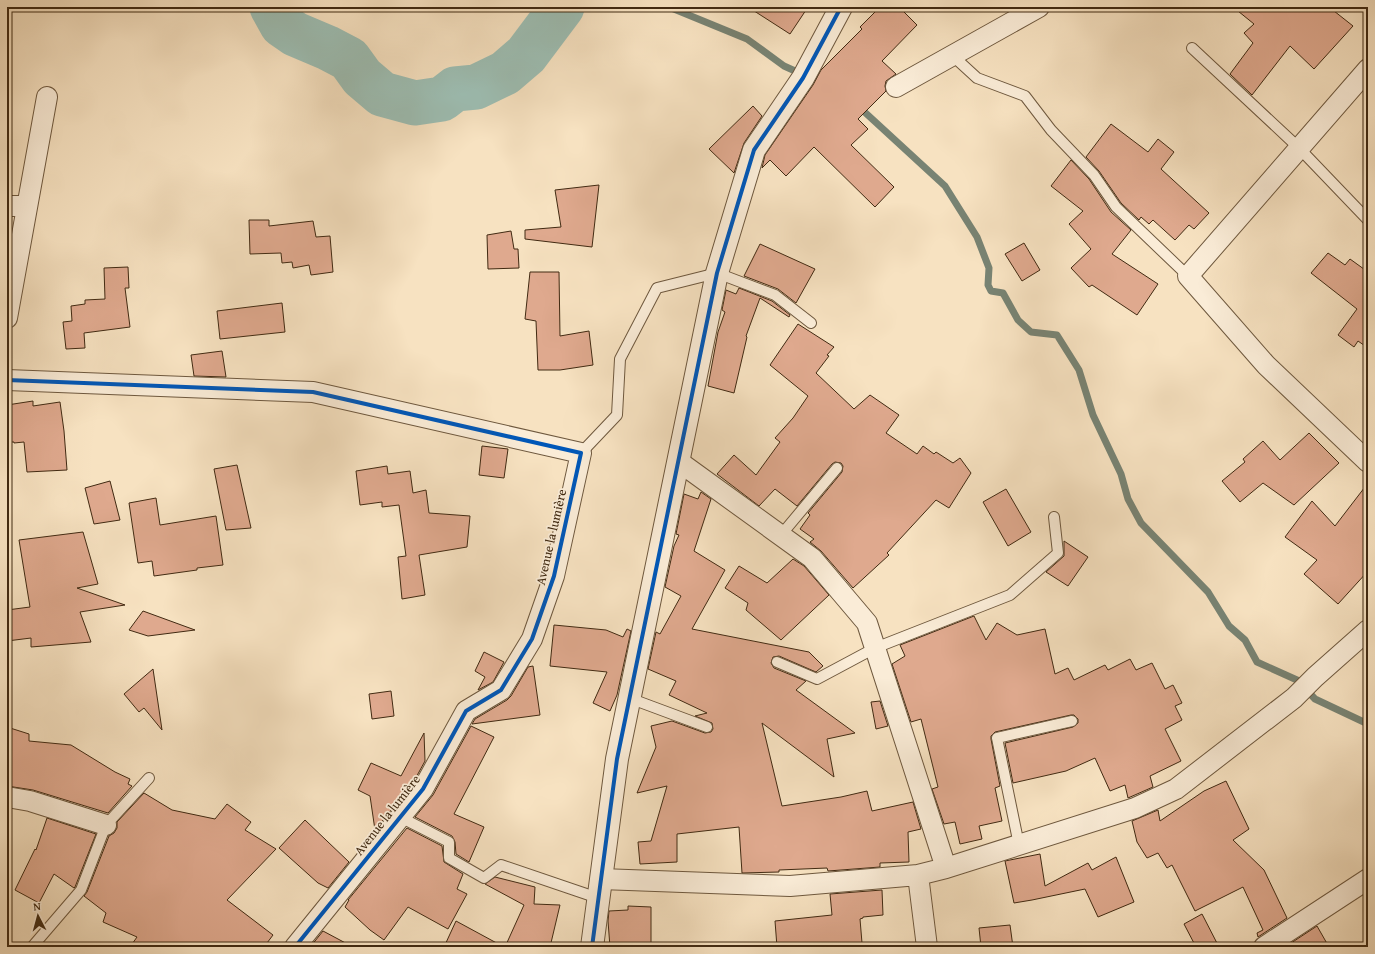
<svg xmlns="http://www.w3.org/2000/svg" width="1375" height="954" viewBox="0 0 1375 954" font-family="'Gentium Book Plus',serif">
  <rect width="100%" height="100%" fill="#f7e2c1"/>
  <filter id="stains"><feTurbulence type="fractalNoise" baseFrequency=".005" numOctaves="4"/><feColorMatrix values="0 0 0 0 .2 0 0 0 0 .09 0 0 0 0 .02 0 0 0 .5 -.17"/></filter>
  <radialGradient id="worn" r=".72"><stop offset=".6" stop-color="#630" stop-opacity="0"/><stop offset="1" stop-color="#630" stop-opacity=".3"/></radialGradient>
  <g fill="none" stroke-linecap="round" stroke-linejoin="round">
    <path stroke="#788373" stroke-width="7" d="M669,7L747,39L784,66L824,84
      M858,106L945,186L977,237L989,268L988,285L991,291L1003,293L1018,320L1031,332L1057,335L1079,370L1093,415L1121,474L1128,499L1141,523L1208,592L1229,626L1245,640L1257,662L1297,680L1315,699L1368,724"/>
    <path stroke="#9dbeb3" stroke-width="45" d="M272,7L282,25L295,34L328,48L349,59L362,77L382,94L415,103L442,99L455,89L476,87L505,73L526,55L562,7"/>
  </g>
  <path fill="#dfa98e" stroke="#412a12" d="M748,7H808L790,34Z
    M880,7H899L917,25L882,61L896,74L886,81L885,86L886,91L858,119L868,129L851,145L894,187L875,207L814,147L786,176L770,160L762,168L765,155L813,85L821,70L862,29L860,27Z
    M1233,7H1329L1353,26L1314,69L1290,46L1252,95L1230,74L1253,43L1244,33L1254,24Z
    M753,106L762,116L744,143L734,173L709,149Z
    M1111,124L1148,152L1158,139L1174,152L1161,169L1209,213L1194,229L1189,225L1175,240L1153,220L1149,224L1141,217L1139,220L1121,203L1099,171L1086,157Z
    M1071,160L1089,179L1111,212L1131,230L1112,254L1158,284L1137,315L1092,285L1089,287L1071,268L1091,249L1069,224L1083,211L1051,186Z
    M599,185L592,247L525,239V230L561,227L555,190Z
    M249,220H269V226L313,221L316,237L330,236L333,272L311,275L309,265L293,268L292,262L282,263L281,253L250,254Z
    M511,231L514,249H518L519,268L488,269L487,235Z
    M1024,243L1040,270L1022,281L1005,254Z
    M760,244L815,269L796,303L778,289L744,276Z
    M1328,253L1345,265L1350,259L1368,272V348L1358,341L1354,347L1338,335L1357,309L1311,273Z
    M128,267L129,288H125L130,327L84,333L85,348L66,349L63,322L72,321L71,306L85,304V300L105,299L104,268Z
    M530,272H559L560,336L589,331L593,365L560,370H538L536,321L525,319Z
    M739,288L772,301L790,315L789,317L760,298L746,336L747,337L734,393L708,386L718,332L725,312L722,310L726,290L736,294Z
    M282,303L285,332L220,339L217,311Z
    M798,324L834,347L827,355L829,356L816,373L854,409L870,395L899,415L886,433L917,454L923,446L934,454L936,452L953,463L960,458L971,473L949,508L936,500L887,553L889,555L853,588L821,551L810,542L814,539L800,529L810,515L808,513L842,472L843,466L841,463L835,462L832,464L797,506L775,489L759,506L717,474L734,455L756,475L780,442L775,438L793,418L808,396L770,365Z
    M222,351L226,377L194,376L191,355Z
    M33,401V406L60,402L64,431L67,470L27,472L24,442L14,443V442H7V405Z
    M1309,433L1339,463L1294,505L1263,483L1240,502L1222,481L1245,462L1243,459L1263,441L1280,460Z
    M482,446L508,449L504,478L479,475Z
    M237,465L251,528L226,530L214,469Z
    M387,466L388,474L410,471L413,493L426,490L429,513L470,516L467,547L419,555L425,595L402,599L398,557L406,556L399,505L382,507V502L360,505L356,471Z
    M110,481L120,520L94,524L85,488Z
    M1368,483V571L1338,604L1304,574L1317,560L1285,537L1312,501L1335,526Z
    M1006,489L1031,532L1008,546L983,502Z
    M701,492L711,499L694,551L725,570L692,629L809,652L823,666L816,672L779,656L773,657L771,663L774,668L806,681L796,690L855,733L827,739L834,777L762,723L782,806L841,797L867,791L872,811L913,802L921,829L908,832L909,862L880,863V867L828,871L827,868L779,870V872L742,873L739,827L677,834V862L640,864L638,842L651,841L667,786L637,793L656,747L651,726L672,721L705,733L711,732L713,729L712,723L695,716L707,713L669,695L676,681L648,669L656,632L660,634L681,596L665,587L674,546L679,535L676,534L684,494L698,499Z
    M156,498L160,525L216,516L223,565L197,568V570L154,576L152,561L138,563L129,503Z
    M83,532L98,584L77,588L125,605L80,612L91,642L31,647V638L7,641V610L30,607L19,540Z
    M1064,541L1088,557L1068,586L1046,572L1064,556Z
    M793,559L804,566L829,595L781,640L746,610L748,603L725,588L739,566L767,583Z
    M143,611L195,630L148,636L129,630Z
    M974,616L986,640L997,623L1017,635L1045,629L1055,674L1068,668L1074,680L1105,665L1108,670L1130,659L1136,670L1152,663L1165,689L1173,685L1182,703L1175,706L1182,720L1165,729L1181,761L1150,776L1153,787L1128,798L1125,785L1110,791L1095,758L1066,771L1013,783L1005,743L1073,727L1078,723V719L1074,715H1071L995,732L991,736V739L1000,786L995,788L1002,821L979,826L982,839L960,844L955,822L944,824L932,789L938,787L921,719L911,722L892,664L905,656L900,645Z
    M554,625L606,630L623,637L627,629L631,631L617,695L610,711L593,703L607,672L550,666Z
    M484,652L504,662L493,682L478,690L485,677L475,671Z
    M533,666L540,715L472,724L475,719L507,700L511,696L528,667Z
    M153,669L162,730L144,708L139,712L124,694Z
    M391,691L394,716L372,719L369,694Z
    M880,701L888,726L876,729L871,702Z
    M471,726L494,737L454,814L484,827L469,862L456,854L455,842L452,836L415,817L433,795Z
    M7,727L29,734V741L71,745L115,772L130,779L128,784L132,786L108,813L33,790L7,786Z
    M424,733L425,761L413,783L375,830L370,796L358,790L371,763L401,776Z
    M1226,781L1249,829L1233,840L1264,870L1287,918L1258,937L1257,933L1263,930L1243,887L1195,911L1172,865L1167,868L1158,853L1147,858L1137,842L1132,821L1158,810L1160,821L1204,791Z
    M144,793L172,810L215,819L227,804L251,822L245,830L276,849L227,900L273,935L264,947H130L137,937L103,922L106,913L84,896L87,892L109,836L114,833L117,828V822Z
    M47,818L96,834L75,887L74,888L54,874L39,903L15,890L35,849L36,850Z
    M305,820L349,862L328,888L318,883L279,848Z
    M407,828L442,846L444,862L463,874L457,889L467,894L448,929L408,907L384,940L370,930L345,907L349,900H348Z
    M1040,854L1045,886L1088,863L1092,870L1116,857L1134,902L1098,917L1085,889L1032,900L1014,903L1005,861Z
    M495,877L535,887L534,904L560,905L550,947H505L524,905L485,884Z
    M882,890L883,915L863,917V918L860,919L862,943L808,947H777L775,921L832,915L830,894Z
    M628,906L651,907V947H610L608,921L609,911L628,910Z
    M1202,914L1219,947H1196L1184,924Z
    M456,921L504,947H444Z
    M1010,925L1013,947H981L979,928Z
    M1317,926L1329,947H1285Z
    M323,931L353,947L311,946Z"/>
  <g fill="none" stroke-linecap="round" stroke-linejoin="round">
    <g stroke="#6e583e" stroke-width="12">
      <path id="service" d="M1192,48L1299,148L1368,220
        M953,56L977,78L1025,96L1051,130L1094,175L1116,207L1188,276
        M581,453L617,415L620,359L657,288L717,273L775,295L811,323
        M781,535L837,468
        M777,662L817,679L875,648L1010,595L1058,553L1054,517
        M629,698L707,727
        M400,817L449,842V858L484,878L501,865L598,898
        M1019,845L997,738L1072,721
        M32,947L81,890L106,825L149,778"/>
    </g>
    <g stroke="#6e583e" stroke-width="22">
      <path id="minor" d="M1368,69L1188,276L1266,365L1368,462
        M896,87L1039,7
        M7,206H27
        M7,318L47,97
        M7,380L313,392L581,453L554,576L532,639L501,690L466,711L423,789L295,947
        M678,461L812,558L867,623L946,868
        M7,797L30,801L106,825
        M918,875L927,947
        M601,879L790,886L918,875L946,868L1135,808L1176,789L1294,698L1315,677L1368,630
        M1264,947L1368,879"/>
    </g>
    <g stroke="#6e583e" stroke-width="24">
      <path id="tertiary" d="M592,947L617,759L717,273L754,150L803,78L841,7"/>
    </g>
    <use href="#service" stroke="#faecd7" stroke-width="10"/>
    <use href="#minor" stroke="#faecd7" stroke-width="20"/>
    <use href="#tertiary" stroke="#faecd7" stroke-width="22"/>
    <g stroke="#faecd7" stroke-width="6">
      <path id="cycleway" d="M7,380L313,392L581,453L554,576L532,639L501,690L466,711L423,789L295,947
        M592,947L617,759L717,273L754,150L803,78L841,7"/>
    </g>
    <use href="#cycleway" stroke="#0057b8" stroke-width="4"/>
  </g>
  <g text-anchor="middle" dominant-baseline="central" stroke-width="3.5" stroke-linejoin="round" paint-order="stroke">
    <g font-size="13" fill="#412a12" stroke="#faecd7">
      <text transform="translate(551 537) rotate(-77)">Avenue la lumière</text>
      <text transform="translate(387 815) rotate(-52)">Avenue la lumière</text>
    </g>
  </g>
  <rect width="1375" height="954" fill="none" stroke="#f7e2c1" stroke-width="24"/>
  <rect x="8" y="8" width="1359" height="938" fill="none" stroke="#412a12" stroke-width="2"/>
  <rect x="12" y="12" width="1351" height="930" fill="none" stroke="#412a12"/>
  <g transform="translate(38 916) rotate(354)" stroke="#faecd7" stroke-width="3" paint-order="stroke">
  <path d="M0-3L7 15L0 10L-7 15Z" fill="#412a12"/>
  <text y="-6" font-size="11" font-weight="bold" text-anchor="middle" fill="#412a12">N</text>
  </g>
  <rect width="100%" height="100%" filter="url(#stains)"/>
  <rect width="100%" height="100%" fill="url(#worn)"/>
</svg>
